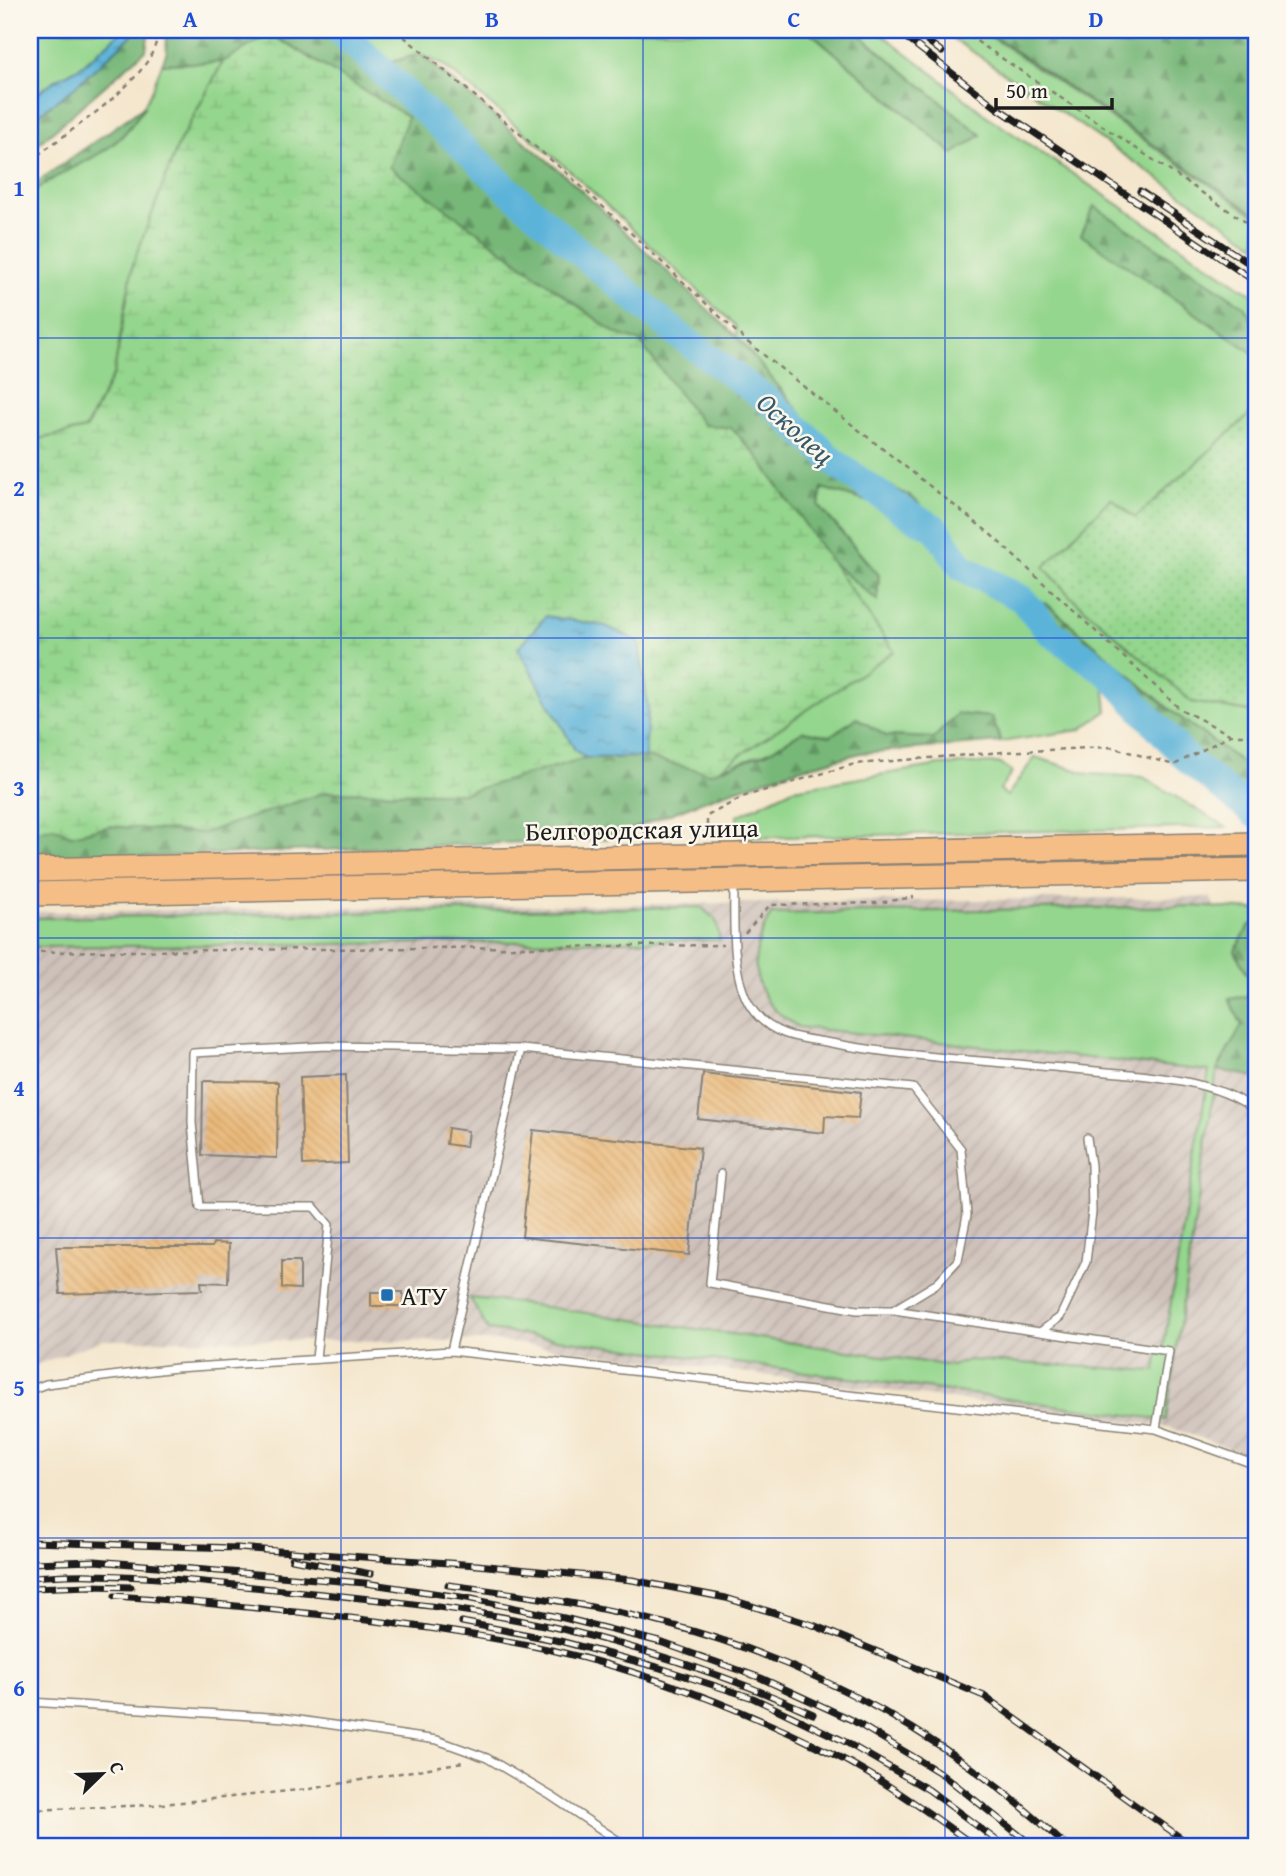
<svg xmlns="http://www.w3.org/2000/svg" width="1286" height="1876" viewBox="0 0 1286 1876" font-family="'Gentium Book Plus',serif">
  <defs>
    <pattern id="industrial-furrows" width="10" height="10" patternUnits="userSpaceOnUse" patternTransform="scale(1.75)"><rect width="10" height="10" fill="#cec1ba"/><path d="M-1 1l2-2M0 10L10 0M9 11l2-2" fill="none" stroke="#b0a59f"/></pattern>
    <pattern id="forest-firs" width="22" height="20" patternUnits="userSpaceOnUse" patternTransform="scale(1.75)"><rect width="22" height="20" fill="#77b778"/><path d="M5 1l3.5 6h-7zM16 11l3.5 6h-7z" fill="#619462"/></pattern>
    <pattern id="wetland-marsh" width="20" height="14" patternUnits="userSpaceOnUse" patternTransform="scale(1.75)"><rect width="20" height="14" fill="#94d68d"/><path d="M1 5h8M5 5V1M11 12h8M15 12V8" fill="none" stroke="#7fb779"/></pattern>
    <pattern id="garden-dots" width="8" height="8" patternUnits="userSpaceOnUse" patternTransform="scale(1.75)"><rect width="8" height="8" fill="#94d68d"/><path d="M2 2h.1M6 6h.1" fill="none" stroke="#7fb779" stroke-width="1.8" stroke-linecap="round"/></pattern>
    <pattern id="water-ripples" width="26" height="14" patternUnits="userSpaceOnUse" patternTransform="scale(1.75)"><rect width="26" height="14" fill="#5cb3d9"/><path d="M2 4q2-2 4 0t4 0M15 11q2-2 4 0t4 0" fill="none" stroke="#4b91af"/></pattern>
    <pattern id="building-back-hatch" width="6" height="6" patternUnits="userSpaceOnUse" patternTransform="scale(1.75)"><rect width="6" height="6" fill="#eab97a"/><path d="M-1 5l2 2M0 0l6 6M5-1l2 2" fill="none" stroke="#c89e69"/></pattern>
  </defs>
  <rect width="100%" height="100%" fill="#fbf7ec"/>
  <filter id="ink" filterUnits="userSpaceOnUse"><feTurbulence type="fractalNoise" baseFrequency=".0143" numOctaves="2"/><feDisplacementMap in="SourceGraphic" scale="14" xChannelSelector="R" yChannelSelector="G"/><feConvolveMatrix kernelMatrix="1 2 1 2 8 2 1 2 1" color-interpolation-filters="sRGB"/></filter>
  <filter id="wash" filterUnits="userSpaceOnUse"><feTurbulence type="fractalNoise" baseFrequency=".00686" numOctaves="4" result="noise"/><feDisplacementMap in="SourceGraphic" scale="28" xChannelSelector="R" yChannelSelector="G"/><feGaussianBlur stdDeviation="1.57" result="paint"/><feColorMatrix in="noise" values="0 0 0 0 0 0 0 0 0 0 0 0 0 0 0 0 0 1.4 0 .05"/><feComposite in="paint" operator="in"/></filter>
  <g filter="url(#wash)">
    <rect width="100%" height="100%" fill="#f4e6cc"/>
    <path fill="url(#industrial-furrows)" d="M1210,897L1256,998V1458L1169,1427L497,1341L103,1340L30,1367V912Z"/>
    <path fill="#94d68d" stroke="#587954" stroke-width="2" d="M30,30H123L82,66L54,81L30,98Z
      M347,30H808L953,154L981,135L854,30H877L991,119L1256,297V326L1243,306L1094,207L1082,235L1256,355V409L1135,518L1111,498L1192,702L1256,713V777L1245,765L1174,713L1047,605L1032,600L966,565L941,525L913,498L864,473L808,422L737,337L736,326L569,170L443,65L420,54L392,62L399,80Z
      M941,30H981L1256,216V245Z
      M223,62L178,145L133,264L114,373L85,429L30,441V195C57,171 97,161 122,136C142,115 152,90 162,64Z
      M822,488L869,502L928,537L953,571L1014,604L1053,648L1104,683L1107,711L1080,730L1001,742L991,717L957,714L934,738L886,736L857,718L830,736L803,731L768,752L718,770L894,651L830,561L877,600L879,575L819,506Z
      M1035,757L1089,774L1143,777L1226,827L739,838L737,816L793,789L940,765L999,763L1012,772L1000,790L1007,796Z
      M1191,906L1256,910V924L1250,925L1235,951L1256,990V995L1229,999L1242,1025L1217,1070L1166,1420L488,1330L470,1298L511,1302L952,1366L969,1360L1156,1371L1157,1356L1163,1350L1209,1071L798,1027C789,1020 774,1012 768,1002C748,972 754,944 771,914Z
      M701,907L716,920L720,940L30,947V918Z"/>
    <path fill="url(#forest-firs)" stroke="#4a6a4a" stroke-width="2" d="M134,30H149L146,50L30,151V120L70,91L131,36Z
      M165,30H324L583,263L764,408L869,502L822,488L819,506L879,576L877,600L830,561L756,455L731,428L703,425L639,341L615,333L389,167L407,117L271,34L223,62L162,64L167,51Z
      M808,30H854L981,135L953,154Z
      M984,30H1256V214Z
      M420,54L567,177L737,337L808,422L864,472L913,498L941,525L934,524L841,463L773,400L684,334L508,184L399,80L392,62Z
      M145,106C138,116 131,127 122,136C96,162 57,171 30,195V187Z
      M1094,206L1244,306L1256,326V355L1081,235Z
      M1032,600L1047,604L1174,713L1245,765L1256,777V809L1191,758L1110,671L1052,629Z
      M957,714L992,717L1001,742L861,753L795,770L711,798L606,839L30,861V833L53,827L71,835L111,826L203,833L326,792L463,793L585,758L645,757L710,773L768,752L803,731L830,736L857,718L886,736L934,738Z
      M1256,924V990L1235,951L1250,925Z
      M1256,995V1077L1217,1070L1242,1025L1229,999Z"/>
    <path fill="url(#wetland-marsh)" stroke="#587954" stroke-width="2" d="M270,34L408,117L389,167L615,333L639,341L703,425L731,428L756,455L894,651L718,770L710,773L645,757L648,709L575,750L585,758L463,793L326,792L203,833L111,826L71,835L53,827L30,833V441L86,429L114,373L133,264L178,145L223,62Z"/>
    <path fill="url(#garden-dots)" stroke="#587954" stroke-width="2" d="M1256,409V713L1192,702L1070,596L1044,567L1111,498L1135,518Z"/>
    <path fill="url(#water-ripples)" stroke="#3c687a" stroke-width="2" d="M123,30H134L131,36L70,91L30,120V98L54,81L82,66Z
      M546,616L606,626L639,642L648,709L645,757L585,758L575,750L518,648Z"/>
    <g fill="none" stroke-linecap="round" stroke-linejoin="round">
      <path stroke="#5cb3d9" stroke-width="28" d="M339,30L505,187L589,260L681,337L771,403L839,466L908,514L935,528L962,567L1022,599L1050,632L1109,674L1189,761L1256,815"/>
    </g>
    <g id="blocks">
      <path fill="url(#building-back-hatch)" d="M703,1074L861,1092L858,1118L825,1116L824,1133L698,1119Z
        M346,1075L348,1163L303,1165L300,1077Z
        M203,1081L278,1082L277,1158L202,1155Z
        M448,1128L468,1131L466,1147L446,1144Z
        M533,1130L700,1148L689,1255L522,1237Z
        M213,1243L229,1244L228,1283L201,1282L202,1290L60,1294L56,1247H212Z
        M282,1261H300V1289L282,1288Z
        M371,1292H403V1306H371Z"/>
    </g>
  </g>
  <g filter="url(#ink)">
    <use href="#blocks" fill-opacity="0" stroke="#888174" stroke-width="2"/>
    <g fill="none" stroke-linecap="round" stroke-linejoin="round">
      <g stroke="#888174" stroke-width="10">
        <path id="service" d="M734,884C734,921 730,983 755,1013C775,1037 802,1038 831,1043C910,1058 993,1061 1073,1069C1127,1074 1214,1076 1256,1111
          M894,1310L1040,1332L1060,1317L1086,1262L1092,1212L1091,1165L1087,1138
          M1040,1332L1169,1351L1156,1429
          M451,1351L521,1049L913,1088L961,1149L967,1215L958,1260L936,1284L893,1310H857L710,1283L721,1174
          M316,1359L329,1225L314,1207H200L192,1123L193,1053L327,1046L521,1049
          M30,1390L46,1384L176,1368L451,1351L1156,1429L1256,1465
          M30,1702L285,1718L437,1740L487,1758L551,1796L626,1846"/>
      </g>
      <g stroke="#888174" stroke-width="26">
        <path id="primary" d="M30,870L1256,844
          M30,894L1256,870"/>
      </g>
      <path stroke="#888174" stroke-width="2.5" stroke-dasharray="5 5" stroke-linecap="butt" d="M396,30L569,175L746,341L988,532L1180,709L1231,735
        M960,30L1256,229
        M30,161C63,134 162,76 157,30
        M707,835V816L745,796L855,764L1003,752L1111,747L1174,765L1231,735H1256
        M745,933L770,905L878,903L914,897
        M30,952L723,945
        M30,1810L152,1805L310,1789L463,1762"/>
      <use href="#service" stroke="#fff" stroke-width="7"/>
      <use href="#primary" stroke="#f6be87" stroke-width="23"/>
      <g stroke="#1c1c1c" stroke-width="7">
        <path id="rail" d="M896,30L996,107L1256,282
          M913,30L942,52
          M1140,191L1256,268
          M30,1542L237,1548L477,1565L632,1580L726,1598L813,1625L984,1696L1192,1846
          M292,1559L371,1574
          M30,1563L95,1561L365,1583L467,1598L564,1618L660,1642L761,1678L852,1720L942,1774L1033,1846
          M30,1577C51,1576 72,1574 93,1575C161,1576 228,1585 294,1591C383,1600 475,1609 562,1629C649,1650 732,1677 813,1714
          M448,1585C521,1594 596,1605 667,1624C817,1663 954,1740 1066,1846
          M30,1588L92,1586L131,1587
          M115,1596C182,1600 248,1607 315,1614C396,1623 476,1633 556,1651C649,1673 747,1711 833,1754C883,1779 929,1813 975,1846
          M462,1622L560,1641L657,1667L753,1698L842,1740L929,1790L1004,1846"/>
      </g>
      <use href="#rail" stroke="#fbf7ec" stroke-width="4.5" stroke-dasharray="13" stroke-linecap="butt"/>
    </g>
  </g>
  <path fill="none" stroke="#1d4ed8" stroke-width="2" stroke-opacity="0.55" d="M341,30V1846M643,30V1846M945,30V1846M30,338H1256M30,638H1256M30,938H1256M30,1238H1256M30,1538H1256"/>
  <rect fill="#1f6fb2" stroke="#fbf7ec" stroke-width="2.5" x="380" y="1288" width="14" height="14" rx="3.5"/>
  <g text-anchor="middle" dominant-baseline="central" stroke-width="5" stroke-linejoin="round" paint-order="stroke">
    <g font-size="26" fill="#1c1c1c" stroke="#fbf7ec">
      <text transform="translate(642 829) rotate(-1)">Белгородская улица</text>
    </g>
    <g font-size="26" fill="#1c1c1c" stroke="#fbf7ec" text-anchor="start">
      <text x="401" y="1295">АТУ</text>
    </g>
    <g font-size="28" font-style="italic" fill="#365868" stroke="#fbf7ec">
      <text transform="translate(796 428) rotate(42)">Осколец</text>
    </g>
  </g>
  <rect width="1286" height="1876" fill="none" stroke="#fbf7ec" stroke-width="77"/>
  <g transform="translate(102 1774) rotate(67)" stroke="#fbf7ec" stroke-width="5" paint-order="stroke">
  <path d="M0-5L12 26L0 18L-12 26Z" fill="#1c1c1c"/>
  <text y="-10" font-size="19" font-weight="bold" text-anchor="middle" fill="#1c1c1c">С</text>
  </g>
  <path d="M996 98v10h116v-10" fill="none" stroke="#1c1c1c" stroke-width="3.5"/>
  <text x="1006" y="98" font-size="21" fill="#1c1c1c" stroke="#fbf7ec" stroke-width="5" paint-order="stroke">50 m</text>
  <rect x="38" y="38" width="1210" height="1800" fill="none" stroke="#1d4ed8" stroke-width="2.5"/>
  <g font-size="23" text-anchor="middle" font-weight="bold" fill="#1d4ed8">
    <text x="190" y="27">A</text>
    <text x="492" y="27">B</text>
    <text x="794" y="27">C</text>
    <text x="1096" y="27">D</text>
    <text x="19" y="196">1</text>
    <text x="19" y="496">2</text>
    <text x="19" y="796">3</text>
    <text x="19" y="1096">4</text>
    <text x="19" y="1396">5</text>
    <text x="19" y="1696">6</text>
  </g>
</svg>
